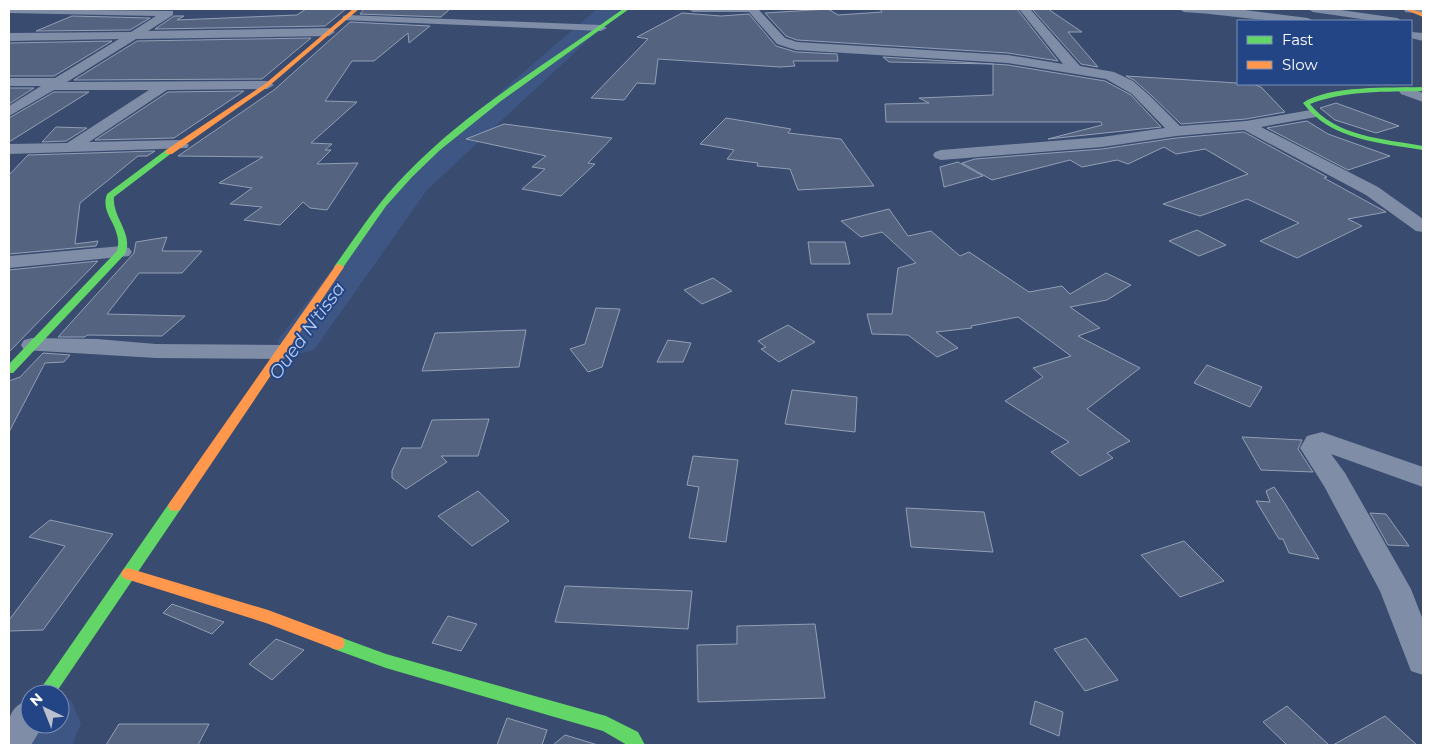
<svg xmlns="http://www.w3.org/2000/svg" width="1432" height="754" viewBox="0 0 1432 754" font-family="Montserrat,sans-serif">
  <rect width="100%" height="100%" fill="#394c70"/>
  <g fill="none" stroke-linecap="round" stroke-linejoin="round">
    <path fill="#3e5684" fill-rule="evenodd" d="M597,9H621L427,190L314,350L299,354L284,350L277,341L284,332L403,176Z
      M46,690L55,694H37Z
      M60,696L71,700L81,724L72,745H9C9,725 8,705 30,697V724H60Z"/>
  </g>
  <path fill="#546480" stroke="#939eb4" d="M306,9H346L325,26L155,29L174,16H184L177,20L297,15Z
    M364,9H450L441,17L360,14Z
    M828,9L838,15L882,12L880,9H1017L1058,61L1008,53L797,40L786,36L765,13Z
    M1032,9H1048L1082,32H1068L1098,67L1081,64Z
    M682,13L721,16L749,14L776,46L796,52L837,54L838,61H793L795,66L780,67L658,59L655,84L637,83L624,100L591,98L648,39L637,37Z
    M72,16L150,18L130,30L36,31Z
    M350,22L430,26L409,43L408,33L374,61H352L325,101L357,102L311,143L332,144L325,150H331L317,164L358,163L327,210L310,208L303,202L280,225L244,220L262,207L230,204L252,188L219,183L263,157L178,156L274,90Z
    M311,38L262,79L74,80L137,41Z
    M112,41L54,76H9V43Z
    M883,57L1008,65L1105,81L1131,95L1161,127L1048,139L1102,125L1101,122H886L885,104L929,103L919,98L993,95V64L889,62Z
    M1126,76L1253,84L1261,87L1285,112L1246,119L1181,124L1151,95L1134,80Z
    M9,88H34L9,104Z
    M244,91L174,138L95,140L168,92Z
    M54,92H89L9,142V118Z
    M1336,103L1399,126L1376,133L1335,120L1320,108Z
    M726,118L791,129L788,133L841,139L874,186L798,190L790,169L757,166L758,163L727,159L734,150L700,144Z
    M1307,121L1328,134L1390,156L1348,170L1267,128Z
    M504,124L612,138L588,163L595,164L561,196L522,189L545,169L532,167L546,156L466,139Z
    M56,127L87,128L66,141L42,142Z
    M1244,132L1327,177L1324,178L1386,212L1348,219L1362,226L1297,258L1260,241L1299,223L1247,199L1200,216L1163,204L1248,174L1205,149L1176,154L1164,147L1128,164L1117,160L1082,167L1070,160L992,180L962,163L975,159L1102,149L1176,138Z
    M155,151L147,156H138L80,203L75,244L98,241L96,246L9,254V175L28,155Z
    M958,162L983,176L944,187L940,167Z
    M889,209L908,236L931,231L960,256L969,252L1029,292L1062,286L1070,294L1106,273L1131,285L1107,300L1070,307L1100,328L1078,336L1140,368L1087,409L1130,441L1107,453L1113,458L1080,476L1051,452L1069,442L1005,401L1043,377L1033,368L1071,356L1018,317L971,326L972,328L936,332L958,348L937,357L908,335L872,334L867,314H892L898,268L916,263L882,232L861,237L841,221Z
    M1197,230L1226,245L1199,256L1169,241Z
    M167,237L162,251H202L182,273H139L107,314L185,316L162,336L87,335L85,337H58L134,253L136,242Z
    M808,242H845L850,264H811Z
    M98,261L9,352V270Z
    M713,278L732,291L702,304L684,290Z
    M596,308L620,309L602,367L588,372L570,349L585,344Z
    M788,325L815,342L779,362L761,349L766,347L758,341Z
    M526,330L519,367L422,371L435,333Z
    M668,340L691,343L683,362H657Z
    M43,353L70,355L64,362L45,363L9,432V381L20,377Z
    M1207,365L1262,387L1250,407L1194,383Z
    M792,390L857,397L855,432L785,424Z
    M489,419L478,456H441L447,462L406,489L392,478V471L402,448H421L432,420Z
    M1242,437L1302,440L1298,449L1313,472L1261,470Z
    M693,456L738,460L726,542L689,538L699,487L687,485Z
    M1274,487L1284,502L1319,559L1289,553L1283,539H1279L1256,501L1270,502L1266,491Z
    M478,491L509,521L472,546L438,516Z
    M906,508L984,512L993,552L911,547Z
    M1370,513L1386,514L1409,546L1388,545Z
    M50,520L113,534L43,630L9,631V620L65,546L29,537Z
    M1184,541L1224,581L1180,597L1141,555Z
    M565,586L692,591L688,629L555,622Z
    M172,604L224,622L212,634L163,613Z
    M448,616L477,624L461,651L432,643Z
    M815,624L825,698L698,702L697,645L737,644V626Z
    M1086,638L1118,680L1085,691L1054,649Z
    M276,639L304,650L272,680L249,664Z
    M1035,701L1063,712L1059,736L1030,724Z
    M1287,706L1329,745H1287L1263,722Z
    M1385,716L1417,745H1333Z
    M507,718L547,730L542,745H497Z
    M119,724H209L198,745H106Z
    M565,735L598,745H553Z"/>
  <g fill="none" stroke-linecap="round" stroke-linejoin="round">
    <path fill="#808da6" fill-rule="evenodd" d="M9,9L173,11V15L148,31L329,28L335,32L329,36L136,39L67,82L267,81L274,85L267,89L167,90L89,142L181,140L189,145L187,148L9,154V144L67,143L149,90H54L9,116V106L41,86H9V78H55L119,39L9,41V33L131,32L156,16L9,13Z
      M688,9H758L785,38L797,42L1008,55L1063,64L1019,9H1030L1080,66L1114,72L1133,81L1150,96L1180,126L1246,121L1311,110L1316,111L1318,114L1316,117L1261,127L1378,187L1423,219V232L1416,231L1366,195L1244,130L1176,136L1102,147L941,160L935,158L933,155L935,152L941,150L1102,137L1165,128L1132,94L1106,79L1008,63L796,50L777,44L749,12H693Z
      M1179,9H1237L1308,18L1314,21C1272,24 1226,14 1184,12Z
      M1308,9H1334L1397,18L1403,21H1375L1313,12Z
      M1404,9H1423V14L1405,12Z
      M347,15L601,25L607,28L601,31L343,20V16Z
      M1411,32L1423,33V41L1411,38Z
      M1406,87L1423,93V102L1401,94L1399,91Z
      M122,246L129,248L132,252L129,256L9,268V256Z
      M32,338L97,339L156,344L282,345L290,347L293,352L290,357L282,359L156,358L24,350L21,345L24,340Z
      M1322,432L1423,467V487L1331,454L1345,473L1411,589L1423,620V675L1411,671L1380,591L1324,486L1300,448L1307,436Z
      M30,699V724H44L31,745H9C9,721 5,709 30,699Z"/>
    <path fill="#63d668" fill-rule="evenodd" d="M623,9H629L501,101L440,150L412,177L386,206L342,269H336L334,267C357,235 378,202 406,174C469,108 550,62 623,9Z
      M1423,87V91C1385,92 1346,90 1310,104C1336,137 1385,139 1423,146V150C1381,143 1330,140 1303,103C1328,85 1391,88 1423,87Z
      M166,150L173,152L114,197C112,218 134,233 125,254L13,373H9V364L117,251C118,246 119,241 117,235C114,220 101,211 107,194Z
      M175,501L180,502L182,506L180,510L55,694H37L170,502Z
      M337,636L386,654L606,716L638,732L645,745H627L603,731L386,668L331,648L329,643L331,638Z"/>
    <path fill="#ff974d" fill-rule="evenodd" d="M353,9H359L269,86L172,154H166V150L265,84Z
      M1404,9H1410L1423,13V17Z
      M339,264L344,267L180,510L175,511L170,510L168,506L170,502L336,265Z
      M128,568L268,610L343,638L345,643L343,648L337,650L266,623L123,578L121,574L123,570Z"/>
  </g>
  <g text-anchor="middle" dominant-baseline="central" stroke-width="4" stroke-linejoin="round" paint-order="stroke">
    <g font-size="18" font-style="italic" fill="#b8cdf0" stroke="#234586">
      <text transform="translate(307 331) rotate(-54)">Oued N'tissa</text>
    </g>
  </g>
  <rect width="1432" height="754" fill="none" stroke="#ffffff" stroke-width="20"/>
  <rect x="1237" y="20" width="175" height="65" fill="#234586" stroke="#7b8fb6"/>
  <rect x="1247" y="36" width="25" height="8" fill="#63d668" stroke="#7b8fb6"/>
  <text x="1282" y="45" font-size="15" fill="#ffffff">Fast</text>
  <rect x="1247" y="61" width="25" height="8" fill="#ff974d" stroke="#7b8fb6"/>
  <text x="1282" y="70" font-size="15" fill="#ffffff">Slow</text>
  <g transform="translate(45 709) rotate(317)"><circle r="24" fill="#234586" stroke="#7b8fb6"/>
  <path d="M0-4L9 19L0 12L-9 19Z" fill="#bac0cd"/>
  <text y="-8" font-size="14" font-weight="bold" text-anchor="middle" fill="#ffffff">N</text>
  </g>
</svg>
